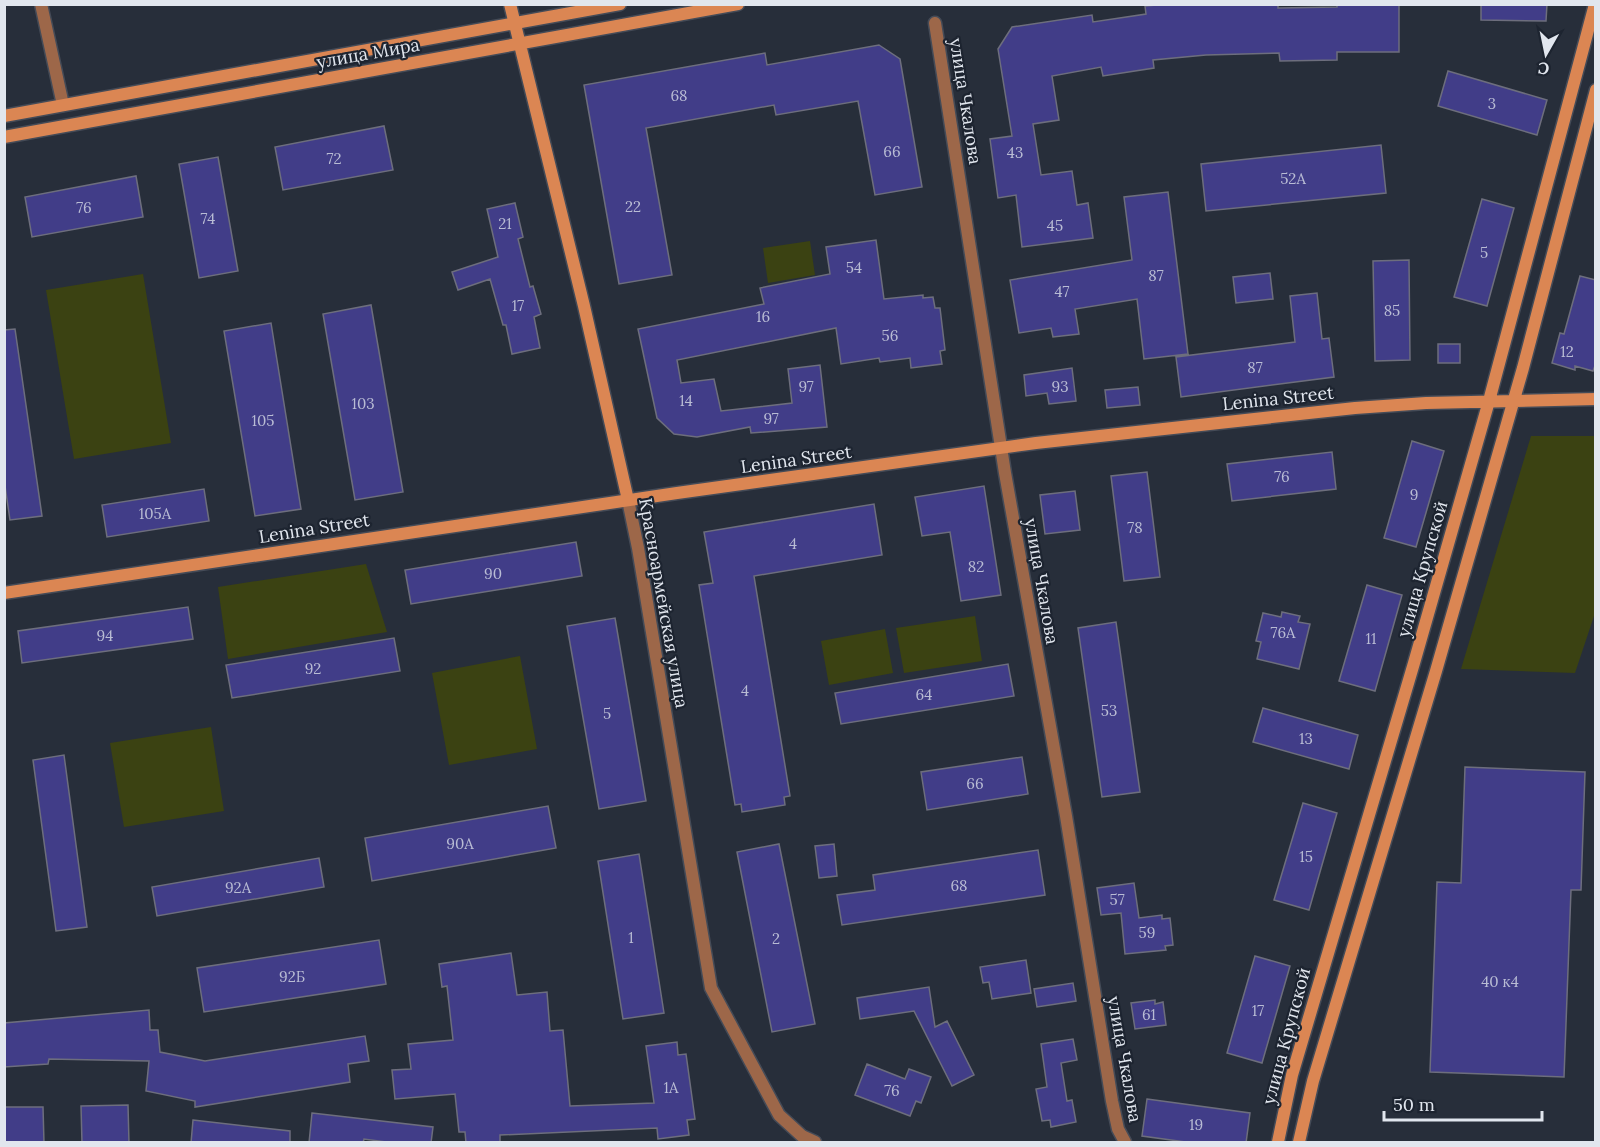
<svg xmlns="http://www.w3.org/2000/svg" width="1600" height="1147" viewBox="0 0 1600 1147" font-family="Lora,serif">
  <rect width="100%" height="100%" fill="#272e3a"/>
  <path fill="#3b4212" d="M810,241L815,275L768,283L763,248Z
    M143,274L171,443L74,459L46,290Z
    M1531,436H1595V613L1575,673L1461,669Z
    M366,564L387,632L228,659L218,587Z
    M975,616L982,661L904,673L896,628Z
    M885,629L893,673L829,685L821,641Z
    M520,656L537,749L449,765L432,673Z
    M211,727L224,811L124,827L110,743Z"/>
  <path fill="#413d88" stroke="#6d6e7d" stroke-width="1.5" d="M1169,4H1278V8L1337,7V4H1399V52H1337V60L1280,61L1279,53L1206,55L1153,60L1154,68L1103,76L1101,67L1052,76L1059,120L1033,124L1041,175L1072,171L1077,205L1088,203L1093,238L1022,247L1016,195L998,198L990,139L1012,136L998,49L1012,27L1092,15L1093,22L1146,14L1145,6Z
    M1481,4H1547L1546,21L1481,20Z
    M879,45L900,59L922,187L875,195L858,101L776,115L774,105L646,128L672,275L619,284L584,85L765,53L767,65Z
    M1448,71L1547,100L1537,135L1438,106Z
    M384,126L393,170L283,190L275,147Z
    M1381,145L1386,193L1206,211L1201,164Z
    M218,157L238,271L199,278L179,164Z
    M136,176L143,217L32,237L25,197Z
    M1168,192L1188,354L1144,359L1137,299L1075,309L1079,334L1053,337L1051,328L1019,333L1010,280L1132,260L1124,197Z
    M1482,199L1514,208L1487,306L1454,297Z
    M515,203L523,237L518,239L530,287L533,286L541,314L534,317L540,348L512,354L506,325H503L490,279L458,290L452,272L498,257L487,209Z
    M876,240L884,299L923,295V298L933,297L935,308H940L945,350L940,351L942,364L911,368L910,358L880,362L879,358L841,364L836,328L677,360L681,383L714,379L721,411L792,403L788,369L820,365L827,427L751,433L750,427L697,437L674,434L657,418L638,329L764,304L760,288L830,274L826,247Z
    M1409,260L1410,360L1375,361L1373,261Z
    M1270,273L1273,299L1236,303L1233,277Z
    M1580,276L1596,280V363L1593,371L1575,366V370L1552,363L1560,333L1564,334Z
    M1317,293L1322,339L1329,338L1334,377L1181,397L1176,357L1295,342L1290,296Z
    M371,305L403,492L355,500L323,314Z
    M271,323L301,509L255,516L224,331Z
    M15,329L42,516L10,520L4,479V330Z
    M1438,344H1460V363H1438Z
    M1072,368L1076,401L1049,404L1047,393L1026,396L1024,375Z
    M1138,387L1140,405L1107,408L1105,390Z
    M1412,441L1444,451L1416,547L1384,538Z
    M1332,452L1336,489L1232,501L1227,464Z
    M1147,472L1160,577L1124,581L1111,476Z
    M984,486L1001,595L961,601L950,532L922,536L915,497Z
    M204,489L209,521L107,537L102,505Z
    M1075,491L1080,530L1045,534L1040,495Z
    M874,504L882,555L754,576L790,796L784,797L785,805L742,812L741,804L735,805L699,585L713,583L704,532Z
    M576,542L582,576L411,604L405,570Z
    M1367,585L1402,595L1375,691L1339,681Z
    M188,607L193,639L22,663L18,631Z
    M1282,612L1300,616L1298,622L1310,624L1299,669L1257,659L1261,642L1256,641L1263,613L1281,617Z
    M615,618L646,801L599,809L567,626Z
    M1116,622L1140,792L1102,797L1078,628Z
    M394,638L400,671L232,698L226,665Z
    M1008,664L1014,696L841,724L835,693Z
    M1263,708L1358,735L1349,769L1253,742Z
    M64,755L87,927L56,931L33,760Z
    M1022,757L1028,794L927,810L921,772Z
    M1465,767L1585,772L1581,890H1571L1564,1077L1430,1072L1437,882L1461,883Z
    M1303,803L1337,813L1309,910L1274,900Z
    M548,806L556,848L372,881L365,838Z
    M779,844L815,1024L772,1032L737,852Z
    M834,844L837,876L819,878L815,846Z
    M1038,850L1045,895L842,925L837,895L875,890L873,875Z
    M639,854L664,1013L623,1019L598,861Z
    M319,858L324,887L157,916L152,887Z
    M1134,883L1139,918L1162,915V919L1170,918L1173,945L1165,946L1166,950L1125,954L1121,913L1101,915L1097,888Z
    M379,940L386,984L204,1012L197,968Z
    M511,953L517,995L547,992L550,1031L563,1030L570,1106L654,1103L646,1046L677,1042L678,1055L686,1054L695,1119L687,1120L689,1135L658,1139L657,1128L500,1135V1143H466L465,1132H459L455,1094L395,1099L392,1070L411,1069L408,1044L453,1040L447,986L442,987L439,964Z
    M1255,956L1290,966L1262,1063L1227,1053Z
    M1026,960L1031,993L992,999L989,982L983,983L980,967Z
    M1073,983L1076,1001L1037,1007L1034,989Z
    M929,987L935,1027L947,1021L974,1075L952,1086L914,1011L860,1019L857,998Z
    M1155,1000V1004L1163,1002L1166,1025L1135,1029L1131,1003Z
    M149,1010L150,1030H158L160,1052L205,1061L365,1036L369,1061L348,1064L350,1082L195,1107V1101L146,1091L149,1061L49,1059L48,1064L4,1067V1023Z
    M1073,1039L1077,1060L1061,1063L1067,1101L1072,1100L1076,1122L1051,1127L1050,1120L1042,1121L1036,1089L1047,1087L1041,1044Z
    M867,1064L905,1079L909,1069L931,1077L921,1103L916,1101L910,1116L855,1095Z
    M1147,1099L1250,1113L1246,1143H1193L1142,1136Z
    M128,1105L129,1143H82L81,1106Z
    M4,1107H43L44,1143H4Z
    M312,1113L433,1127L431,1143H394L364,1139L363,1143H309Z
    M193,1120L290,1131V1143H191Z"/>
  <g fill="none" stroke-linecap="round" stroke-linejoin="round">
    <g stroke="#454b57" stroke-width="15">
      <path id="street" d="M41,4L63,105
        M935,23L1005,473L1066,816L1112,1101L1118,1129L1125,1142
        M628,500L638,548L711,988L779,1115L802,1136L815,1142"/>
    </g>
    <g stroke="#454b57" stroke-width="15">
      <path id="secondary" d="M510,4L584,306L628,500
        M4,116L620,4
        M4,137L738,4
        M4,593L677,493L1036,443L1355,408L1426,403L1596,399
        M1278,1142L1292,1075L1414,663L1489,401L1595,4
        M1299,1142L1313,1081L1436,671L1523,368L1596,90"/>
    </g>
    <use href="#street" stroke="#9d6749" stroke-width="12"/>
    <use href="#secondary" stroke="#db8653" stroke-width="12"/>
  </g>
  <g text-anchor="middle" dominant-baseline="central" stroke-width="4.5" stroke-linejoin="round" paint-order="stroke">
    <g font-size="15" fill="#b9bcd4">
      <text x="679" y="95">68</text>
      <text x="1492" y="103">3</text>
      <text x="892" y="151">66</text>
      <text x="1015" y="152">43</text>
      <text x="334" y="158">72</text>
      <text x="1293" y="178">52А</text>
      <text x="633" y="206">22</text>
      <text x="84" y="207">76</text>
      <text x="208" y="218">74</text>
      <text x="505" y="223">21</text>
      <text x="1055" y="225">45</text>
      <text x="1484" y="252">5</text>
      <text x="854" y="267">54</text>
      <text x="1156" y="275">87</text>
      <text x="1062" y="291">47</text>
      <text x="518" y="305">17</text>
      <text x="1392" y="310">85</text>
      <text x="763" y="316">16</text>
      <text x="890" y="335">56</text>
      <text x="1567" y="351">12</text>
      <text x="1255" y="367">87</text>
      <text x="806" y="386">97</text>
      <text x="1060" y="386">93</text>
      <text x="686" y="400">14</text>
      <text x="363" y="403">103</text>
      <text x="771" y="418">97</text>
      <text x="263" y="420">105</text>
      <text x="1282" y="476">76</text>
      <text x="1414" y="494">9</text>
      <text x="155" y="513">105А</text>
      <text x="1135" y="527">78</text>
      <text x="793" y="543">4</text>
      <text x="976" y="566">82</text>
      <text x="493" y="573">90</text>
      <text x="1283" y="632">76А</text>
      <text x="105" y="635">94</text>
      <text x="1371" y="638">11</text>
      <text x="313" y="668">92</text>
      <text x="745" y="690">4</text>
      <text x="924" y="694">64</text>
      <text x="1109" y="710">53</text>
      <text x="607" y="713">5</text>
      <text x="1306" y="738">13</text>
      <text x="975" y="783">66</text>
      <text x="460" y="843">90А</text>
      <text x="1306" y="856">15</text>
      <text x="959" y="885">68</text>
      <text x="238" y="887">92А</text>
      <text x="1117" y="899">57</text>
      <text x="1147" y="932">59</text>
      <text x="631" y="937">1</text>
      <text x="776" y="938">2</text>
      <text x="292" y="976">92Б</text>
      <text x="1500" y="981">40 к4</text>
      <text x="1258" y="1010">17</text>
      <text x="1149" y="1014">61</text>
      <text x="671" y="1087">1А</text>
      <text x="892" y="1090">76</text>
      <text x="1196" y="1124">19</text>
    </g>
    <g font-size="18" fill="#e1e6ee" stroke="#1d2430">
      <text transform="translate(368 53) rotate(-10)">улица Мира</text>
      <text transform="translate(966 101) rotate(81)">улица Чкалова</text>
      <text transform="translate(1278 398) rotate(-6)">Lenina Street</text>
      <text transform="translate(796 459) rotate(-8)">Lenina Street</text>
      <text transform="translate(314 528) rotate(-9)">Lenina Street</text>
      <text transform="translate(1422 569) rotate(-74)">улица Крупской</text>
      <text transform="translate(1042 581) rotate(80)">улица Чкалова</text>
      <text transform="translate(664 603) rotate(80)">Красноармейская улица</text>
      <text transform="translate(1286 1036) rotate(-75)">улица Крупской</text>
      <text transform="translate(1125 1059) rotate(80)">улица Чкалова</text>
    </g>
  </g>
  <rect width="1600" height="1147" fill="none" stroke="#e1e6ee" stroke-width="12"/>
  <g transform="translate(1546 54) rotate(189)" stroke="#1d2430" stroke-width="4.5" paint-order="stroke">
  <path d="M0-4.5L10 22L0 15L-10 22Z" fill="#e1e6ee"/>
  <text y="-9" font-size="16" font-weight="bold" text-anchor="middle" fill="#e1e6ee">С</text>
  </g>
  <path d="M1384 1111v9h158v-9" fill="none" stroke="#e1e6ee" stroke-width="3"/>
  <text x="1393" y="1111" font-size="18" fill="#e1e6ee" stroke="#1d2430" stroke-width="4.5" paint-order="stroke">50 m</text>
</svg>
